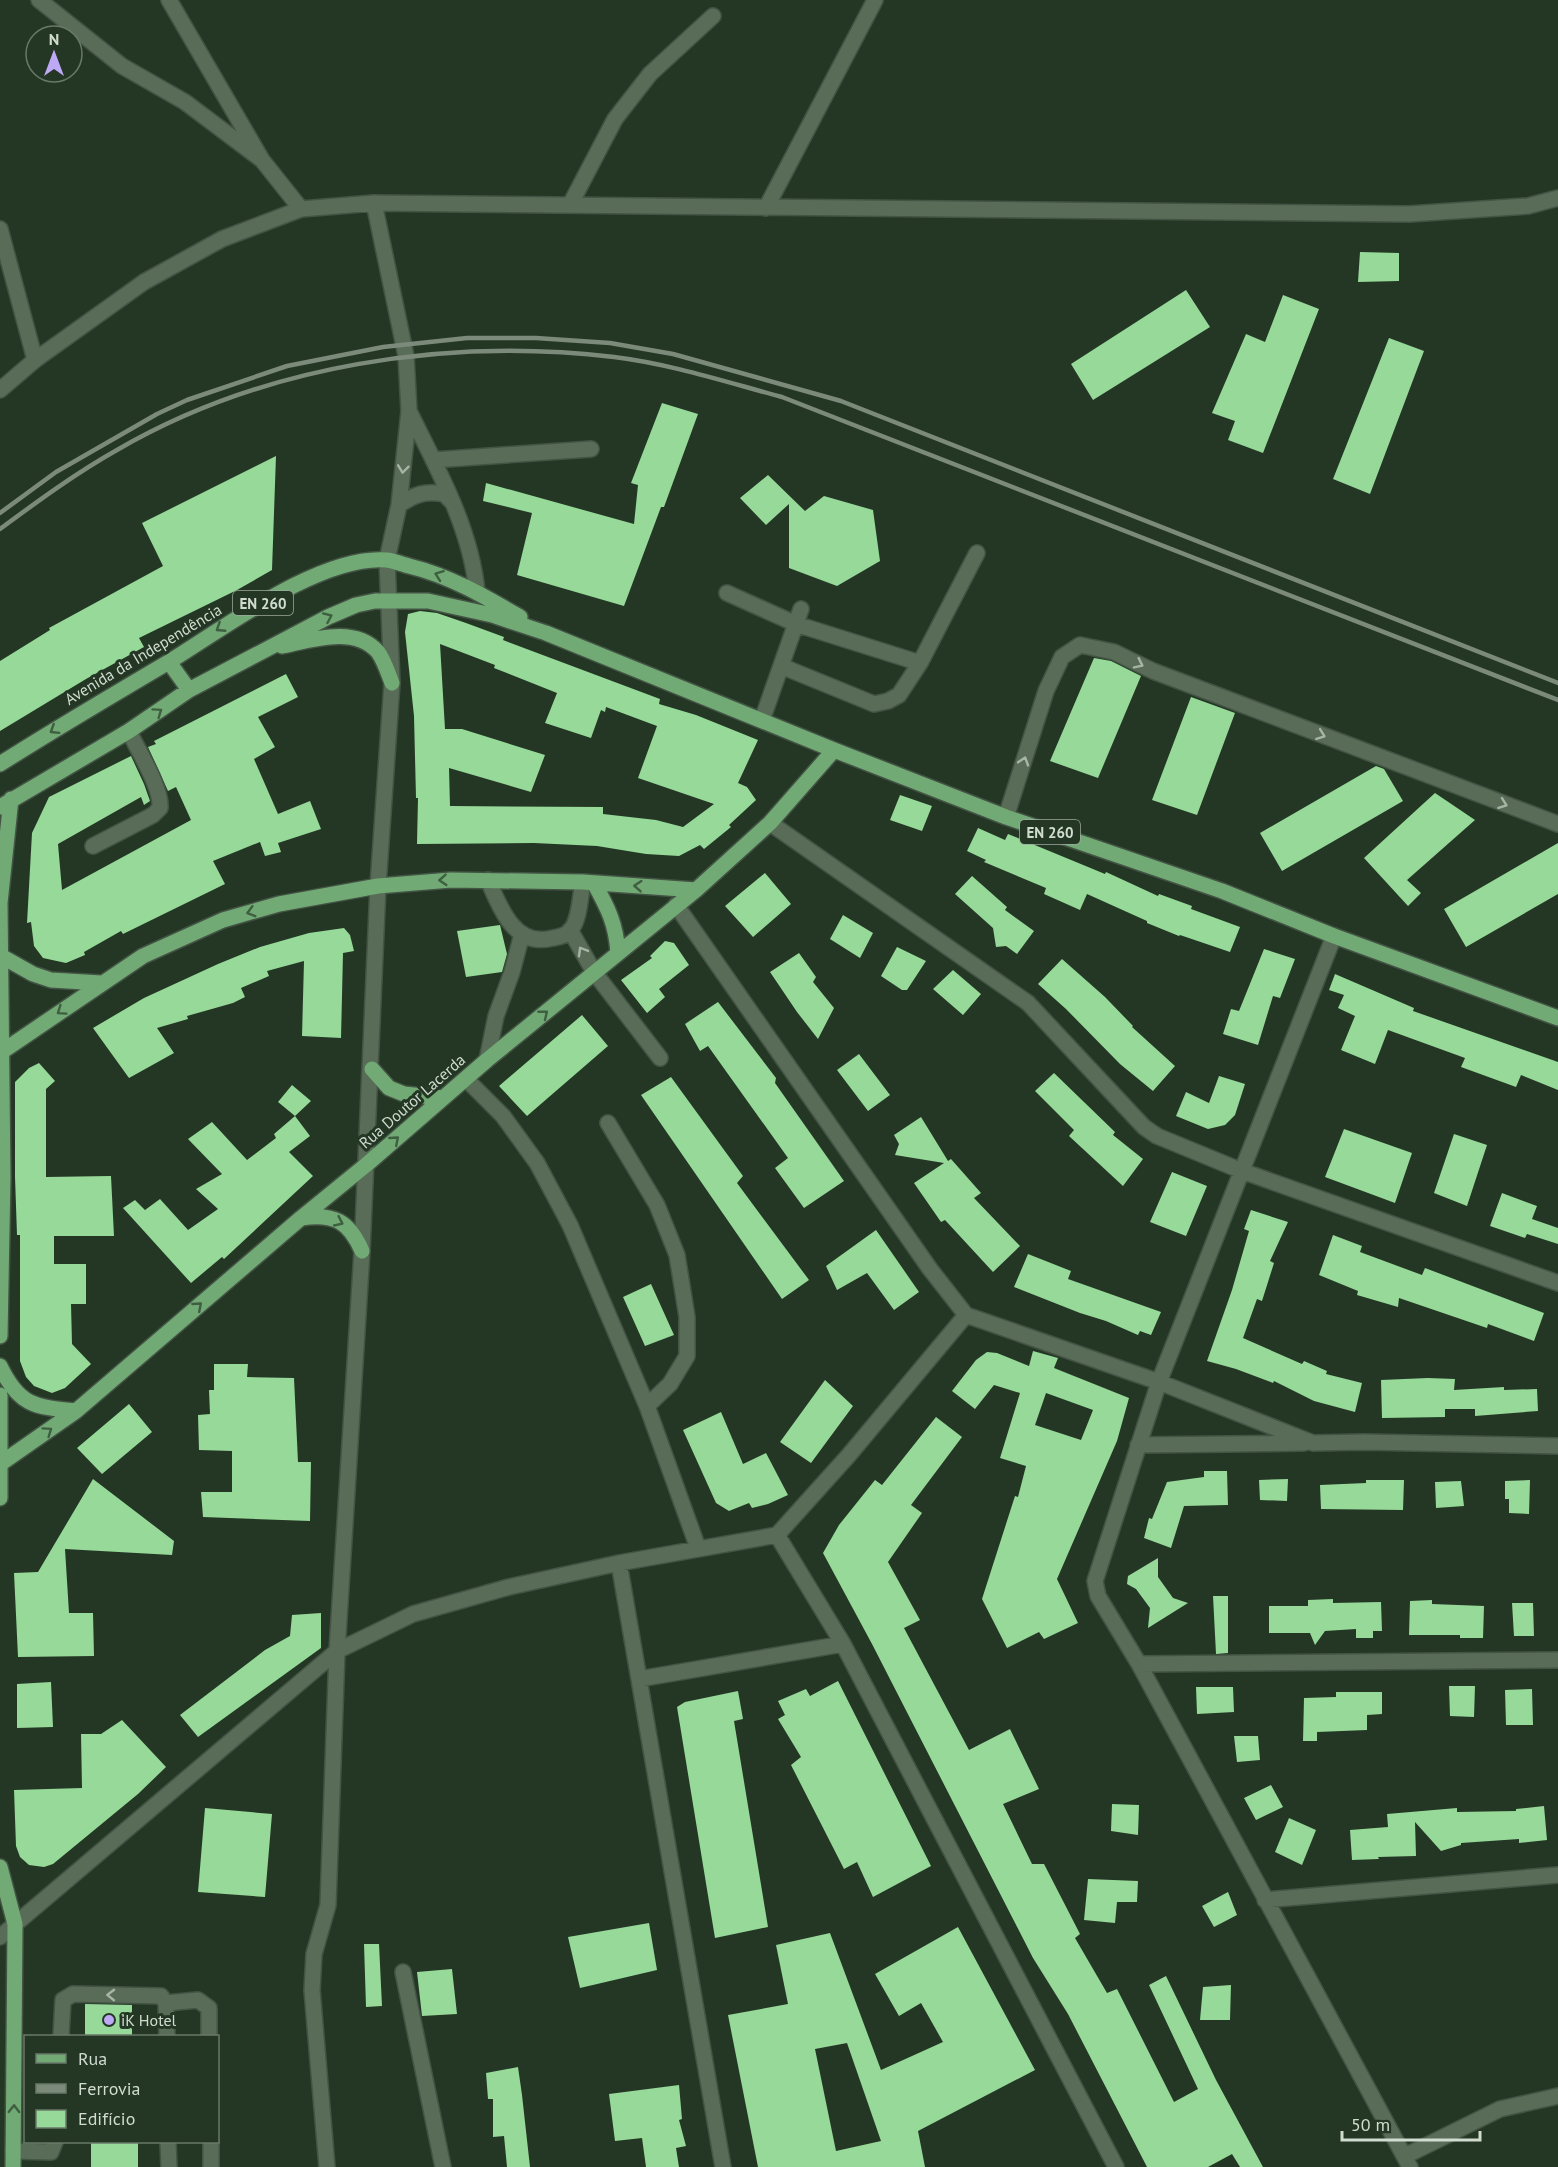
<svg xmlns="http://www.w3.org/2000/svg" width="1558" height="2167" viewBox="0 0 1558 2167" font-family="'PT Sans',sans-serif">
  <rect width="100%" height="100%" fill="#243725"/>
  <path fill="#96d999" fill-rule="evenodd" d="M1360,252L1399,253V281L1358,282Z
    M1186,290L1210,327L1093,400L1071,364Z
    M1283,295L1319,309L1263,453L1228,440L1235,421L1212,413L1246,334L1265,342Z
    M1389,338L1424,351L1370,494L1333,479Z
    M662,403L698,414L664,507H661L624,606L517,575L532,513L483,501L486,483L634,524L638,485L631,483Z
    M276,456L272,570L237,590L139,638L144,647L86,679L0,731V661L50,630L49,628L163,566L142,523Z
    M768,475L805,511L824,496L873,510L880,561L837,586L789,568V504L766,525L740,498Z
    M420,611L437,613L466,623L504,637L503,640L660,699L659,704L696,715L758,740L738,783L747,787L756,800L729,825L731,827L704,849L700,845L679,856L646,854L597,846L534,843L417,844L418,798H416L414,716L405,632L408,614ZM440,644L495,665L494,668L557,693L545,723L591,738L601,710L605,712L606,707L657,726L638,778L714,804L683,827L656,820L603,814V807L450,806L449,768L531,792L545,755L462,729H445Z
    M1094,658L1111,661L1141,676L1098,778L1050,761Z
    M286,674L298,697L258,717L275,747L254,759L278,814L310,801L321,829L278,843L281,852L265,856L260,842L213,861L225,884L123,934L121,931L84,952L85,955L66,963L43,958L34,946L31,922L27,923L32,833L49,797L131,756L144,784L150,801L144,805L141,797L58,844L62,890L191,820L176,787L168,791L148,747L156,744L154,741Z
    M1191,697L1235,713L1197,815L1152,800Z
    M1376,766L1384,769L1403,801L1282,871L1260,833Z
    M1435,793L1475,820L1407,880L1421,893L1408,906L1364,858Z
    M900,795L932,806L922,831L890,820Z
    M978,828L1005,840L1008,834L1105,874L1106,872L1158,896L1159,894L1192,906L1191,909L1240,927L1230,952L1180,935L1179,936L1147,923V921L1087,894L1080,910L1044,894L1046,888L984,862L986,860L967,851Z
    M1558,843V894L1466,947L1444,909Z
    M765,873L791,904L753,937L725,906Z
    M972,876L1007,907L1005,910L1034,931L1017,954L1006,946L996,947L993,928L955,894Z
    M843,915L873,933L860,958L830,939Z
    M500,925L507,954L502,972L466,977L457,931Z
    M344,928L350,935L354,951L343,953L341,1038L302,1036L304,961L267,971L269,976L241,988L245,997L233,1003L187,1016L188,1019L157,1028L174,1053L129,1078L93,1028L144,998L218,964L260,947L309,933Z
    M665,941L674,943L689,965L659,989L665,997L647,1013L621,980L652,958L650,956Z
    M897,947L926,961L907,990H902L881,976Z
    M1264,949L1295,959L1280,998L1273,996L1258,1045L1223,1034L1231,1009L1239,1011Z
    M799,953L816,977L813,982L834,1008L818,1039L797,1012L770,972Z
    M1062,959L1105,997L1133,1026L1132,1027L1175,1066L1153,1091L1120,1064L1066,1009L1038,984Z
    M953,970L981,994L963,1015L933,989Z
    M1335,974L1414,1008L1413,1011L1558,1062V1090L1521,1075L1516,1087L1461,1067L1465,1058L1388,1030L1375,1064L1341,1050L1355,1016L1338,1008L1344,995L1329,990Z
    M718,1002L776,1078L775,1083L844,1181L804,1208L775,1168L788,1158L708,1046L700,1051L685,1024Z
    M582,1015L608,1046L527,1116L499,1086Z
    M859,1054L890,1095L868,1111L837,1070Z
    M39,1063L55,1081L46,1089V1177L111,1176L114,1236H54V1264H86V1304H71L72,1344L91,1364L65,1388L52,1393L34,1386L26,1377L20,1361V1235H17L15,1177V1082L29,1068Z
    M1054,1073L1115,1132L1113,1135L1143,1159L1123,1186L1069,1136L1074,1130L1035,1091Z
    M1219,1076L1245,1084L1235,1115L1225,1125L1208,1129L1176,1116L1186,1092L1209,1103Z
    M671,1077L743,1176L737,1183L809,1280L782,1299L641,1095Z
    M292,1085L311,1101L295,1116L278,1102Z
    M295,1116L310,1136L289,1152L313,1176L224,1259L222,1257L191,1283L123,1208L135,1200L145,1210L160,1199L188,1230L218,1209L196,1189L222,1174L188,1139L212,1122L247,1160L276,1138L274,1134Z
    M921,1117L948,1161L951,1159L981,1193L974,1198L1020,1246L993,1272L945,1220L941,1222L914,1183L944,1163L895,1155L899,1144L894,1135Z
    M1344,1129L1412,1153L1395,1203L1325,1177Z
    M1454,1134L1487,1145L1467,1206L1434,1193Z
    M1172,1172L1207,1186L1186,1236L1150,1222Z
    M1502,1193L1537,1206L1532,1219L1558,1228V1244L1527,1234L1525,1238L1490,1226Z
    M1251,1210L1288,1222L1270,1261L1274,1263L1262,1301L1257,1299L1243,1338L1302,1364L1304,1361L1327,1371L1326,1374L1362,1383L1355,1412L1314,1401L1274,1381L1273,1383L1236,1369L1207,1361L1232,1290L1249,1231L1244,1229Z
    M876,1230L919,1292L894,1310L867,1273L837,1290L826,1266Z
    M1333,1235L1362,1246L1360,1252L1422,1275L1425,1268L1544,1313L1534,1341L1488,1324L1487,1328L1399,1298L1398,1307L1357,1295L1358,1291L1319,1275Z
    M1028,1254L1071,1271L1068,1279L1161,1312L1151,1335L1140,1331L1138,1335L1106,1321L1080,1313L1014,1287Z
    M651,1284L674,1335L645,1346L623,1297Z
    M1033,1351L1058,1358L1054,1368L1129,1398L1117,1441L1057,1579L1078,1623L1044,1639L1039,1632L1007,1648L982,1599L1015,1496L1018,1497L1026,1466L1000,1458L1020,1393L994,1385L975,1409L952,1391L976,1360L987,1352L997,1353L1029,1366ZM1046,1393L1093,1410L1081,1440L1035,1425Z
    M214,1364H248L247,1377L294,1378L298,1462H311L310,1521L203,1517L201,1492H232V1451L199,1450L198,1415L210,1414L209,1390H214Z
    M1428,1378L1455,1379L1454,1390L1504,1387V1390L1537,1389L1538,1411L1475,1416V1409H1445V1417L1382,1418L1381,1380Z
    M825,1380L853,1406L811,1463L780,1442Z
    M129,1404L152,1432L102,1474L77,1448Z
    M721,1412L743,1464L766,1453L788,1495L768,1504L752,1508L749,1503L729,1511L716,1503L683,1430Z
    M936,1417L962,1437L911,1505L922,1513L888,1562L920,1620L904,1628L969,1750L1010,1729L1039,1789L1003,1804L1032,1864H1044L1080,1934L1075,1938L1107,1993L1117,1989L1174,2102L1198,2089L1149,1985L1166,1976L1216,2080L1263,2167H1240L1232,2154L1208,2167H1147L1068,2014L1033,1958L872,1644L823,1553L839,1525L875,1480L882,1485Z
    M1204,1471H1227L1228,1505L1184,1506L1171,1548L1144,1538L1149,1518L1152,1519L1167,1482L1204,1477Z
    M93,1479L174,1541L172,1555L65,1549L69,1613H93L94,1656L18,1657L14,1573L38,1572Z
    M1288,1479L1287,1501L1260,1500L1259,1480Z
    M1366,1480H1404L1403,1510L1321,1509L1320,1485L1366,1483Z
    M1530,1480L1529,1514L1509,1513V1499H1505V1481Z
    M1461,1481L1464,1506L1436,1508L1435,1482Z
    M1158,1558V1577L1173,1598L1188,1603L1148,1628L1150,1608L1136,1589L1127,1584L1128,1576Z
    M1213,1596H1228V1653L1216,1654Z
    M1333,1599V1603L1381,1602L1382,1631H1373V1638H1356V1629L1325,1631L1315,1645L1310,1633H1269V1606H1308V1600Z
    M1432,1600V1604L1484,1606L1483,1638H1460V1635H1409L1410,1601Z
    M1512,1603H1533L1534,1636H1514Z
    M321,1613V1648L198,1737L180,1715L265,1650L290,1636L292,1615Z
    M838,1681L931,1866L873,1897L857,1862L844,1869L791,1765L801,1757L778,1719L785,1715L778,1701L806,1689L810,1696Z
    M51,1682L53,1727L17,1728V1684Z
    M1449,1686H1475L1474,1717L1450,1716Z
    M1196,1687H1233L1234,1712L1197,1714Z
    M1532,1689L1533,1725H1506L1505,1690Z
    M738,1691L743,1719L734,1721L768,1927L715,1938L677,1707L685,1702Z
    M1336,1692H1382V1714L1367,1715V1730L1317,1732V1741H1303L1304,1698L1336,1697Z
    M122,1720L166,1767L138,1794L53,1864L44,1867L29,1865L20,1857L16,1846L14,1790L82,1788L81,1734H101Z
    M1234,1736H1258L1260,1760L1237,1762Z
    M1271,1785L1283,1807L1256,1820L1244,1798Z
    M1112,1804L1139,1805L1138,1835L1111,1831Z
    M1544,1806L1547,1840L1519,1843V1839L1461,1843V1845L1441,1851L1415,1822L1416,1856L1378,1857L1379,1859L1352,1860L1350,1830L1388,1827L1387,1814L1457,1808V1812L1516,1811V1809Z
    M205,1808L272,1814L265,1897L198,1892Z
    M1289,1818L1316,1830L1302,1865L1275,1852Z
    M1088,1879L1138,1881L1137,1902H1117L1115,1923L1084,1920Z
    M1228,1892L1237,1915L1214,1927L1202,1906Z
    M649,1923L657,1970L580,1988L568,1937Z
    M958,1927L1035,2070L918,2131L925,2167H758L728,2015L788,2004L776,1945L830,1933L881,2070L943,2042L921,2003L899,2016L875,1974ZM847,2043L881,2141L836,2151L815,2049Z
    M364,1944H379L382,2006L366,2007Z
    M452,1969L457,2014L422,2016L417,1972Z
    M1231,1985L1230,2020H1200L1203,1987Z
    M85,2004L132,2005V2037H85Z
    M518,2067L522,2095L530,2167H507L504,2136L493,2137V2099H488L486,2073Z
    M679,2085L682,2119L679,2120L686,2146L676,2148L679,2167H646L642,2138L615,2141L609,2094Z
    M91,2142H138V2167H91Z"/>
  <g fill="none" stroke-linecap="round" stroke-linejoin="round">
    <g stroke="#435344" stroke-width="18">
      <path id="minor" d="M39,0L122,66L185,102L262,160
        M169,0L262,160L301,209
        M570,205L615,119L650,74L713,16
        M766,208L875,0
        M0,229L35,360
        M0,390L35,360L144,282L222,239L301,209L374,203L1409,214L1528,206L1558,198
        M409,411C437,468 471,528 477,592
        M433,460L591,449
        M399,505C414,495 425,490 444,494L452,502
        M727,593L796,624L920,663
        M781,666L874,704L888,701L899,695L920,663L977,553
        M762,720L801,609
        M1006,817L1046,691L1062,657L1080,645L1114,652L1153,671L1558,824
        M770,823L1028,1003L1144,1127L1157,1136L1242,1171L1558,1283
        M93,846L153,815L160,808C162,788 138,751 129,731
        M488,880C499,905 513,945 548,939C556,937 564,937 570,931C580,920 580,896 583,882
        M676,905L930,1269L966,1315L1159,1382L1313,1443L1364,1442L1558,1446
        M570,930L594,972L660,1058
        M1334,936L1159,1382L1095,1581L1098,1596L1139,1664L1410,2167
        M487,1060L496,1016L512,972L522,934
        M466,1079L503,1116L537,1163L570,1225L647,1406L698,1548
        M608,1123L657,1205L677,1255L687,1317V1356L670,1384L647,1406
        M1138,1445L1304,1443
        M777,1535L843,1644L1116,2167
        M619,1563L723,2167
        M1139,1664L1558,1660
        M639,1679L843,1644
        M1265,1900L1558,1875
        M0,1937L337,1651L413,1614L509,1587L619,1563L777,1535L849,1455L966,1315
        M403,1972L443,2167
        M166,2003L198,2000L209,2008V2036
        M61,2036L63,2000L73,1994L161,1996L166,2003L167,2036
        M168,2142L169,2167
        M211,2142V2167
        M13,2151L51,2152L55,2142
        M1405,2156L1500,2109L1558,2096
        M327,2167L312,1990L314,1954L328,1905L337,1651L362,1251L378,886L392,683L387,560L399,505L409,411L406,356L374,203"/>
    </g>
    <g stroke="#435344" stroke-width="18">
      <path id="major" d="M282,646C311,640 355,625 378,652C384,660 388,673 392,683
        M169,662L189,690
        M0,764C55,729 111,696 167,663C223,629 321,554 387,560C394,561 402,564 409,566C450,576 484,596 520,617
        M0,807L129,731L189,690L328,617L356,605L375,601H428L492,615L546,633L834,750L1006,817L1222,891L1334,936L1558,1018
        M594,883C608,908 616,924 618,953
        M1,956L33,974L51,980L101,983
        M0,1053L143,956L223,920L279,904L378,886L451,880L583,882L696,890
        M372,1069L389,1088L404,1094L443,1098
        M301,1218C334,1213 349,1221 362,1251
        M0,1336L3,1177L0,903L11,799
        M0,1366C19,1406 35,1407 76,1411
        M0,1395V1498
        M0,1464L76,1411L301,1218L366,1165L487,1060L696,890L770,823L834,750
        M0,1867L15,1924L13,2167"/>
    </g>
    <use href="#minor" stroke="#586c58" stroke-width="15"/>
    <use href="#major" stroke="#71aa74" stroke-width="15"/>
    <path stroke="#7b8a7b" stroke-width="4.5" d="M0,513L56,472L157,414L187,400L287,366L383,347L467,338H536L610,343L673,354L841,401L1558,683
      M0,529C38,501 76,473 117,450C263,365 447,337 614,357C671,364 726,382 782,397L1558,700"/>
  </g>
  <defs><path id="oneway-chevron" d="M-2-3.5L2.5 0L-2 3.5" fill="none" stroke-width="1.6" stroke-linecap="round" stroke-linejoin="round" transform="scale(1.5)"/></defs>
  <g stroke="#a6b5a6">
    <use href="#oneway-chevron" transform="translate(403 469) rotate(97)"/>
    <use href="#oneway-chevron" transform="translate(1139 664) rotate(26)"/>
    <use href="#oneway-chevron" transform="translate(1321 735) rotate(21)"/>
    <use href="#oneway-chevron" transform="translate(1024 761) rotate(-72)"/>
    <use href="#oneway-chevron" transform="translate(1503 804) rotate(20)"/>
    <use href="#oneway-chevron" transform="translate(582 951) rotate(-120)"/>
    <use href="#oneway-chevron" transform="translate(111 1995) rotate(-179)"/>
  </g>
  <g stroke="#3f5f41">
    <use href="#oneway-chevron" transform="translate(439 575) rotate(-160)"/>
    <use href="#oneway-chevron" transform="translate(328 617) rotate(-24)"/>
    <use href="#oneway-chevron" transform="translate(220 628) rotate(147)"/>
    <use href="#oneway-chevron" transform="translate(158 712) rotate(-35)"/>
    <use href="#oneway-chevron" transform="translate(54 730) rotate(148)"/>
    <use href="#oneway-chevron" transform="translate(443 880) rotate(176)"/>
    <use href="#oneway-chevron" transform="translate(638 886) rotate(-176)"/>
    <use href="#oneway-chevron" transform="translate(251 912) rotate(164)"/>
    <use href="#oneway-chevron" transform="translate(61 1011) rotate(145)"/>
    <use href="#oneway-chevron" transform="translate(544 1014) rotate(-39)"/>
    <use href="#oneway-chevron" transform="translate(395 1140) rotate(-41)"/>
    <use href="#oneway-chevron" transform="translate(339 1222) rotate(25)"/>
    <use href="#oneway-chevron" transform="translate(198 1306) rotate(-41)"/>
    <use href="#oneway-chevron" transform="translate(48 1431) rotate(-35)"/>
    <use href="#oneway-chevron" transform="translate(14 2109) rotate(-89)"/>
  </g>
  <circle fill="#bda9f5" stroke="#243725" stroke-width="2" cx="109" cy="2020" r="6"/>
  <g text-anchor="middle" dominant-baseline="central" stroke-width="6" stroke-linejoin="round" paint-order="stroke">
    <g fill="#243725" stroke="#9caa9d" stroke-width="1.5">
      <rect x="233" y="591" width="60" height="24" rx="4.5"/>
      <rect x="1020" y="820" width="60" height="24" rx="4.5"/>
    </g>
    <g font-size="15" font-weight="bold" fill="#d0dcd0">
      <text x="263" y="603">EN 260</text>
      <text x="1050" y="832">EN 260</text>
    </g>
    <g font-size="16" fill="#d0dcd0" stroke="#243725">
      <text transform="translate(143 654) rotate(-31)">Avenida da Independência</text>
      <text transform="translate(412 1101) rotate(-41)">Rua Doutor Lacerda</text>
    </g>
    <g font-size="16" fill="#d0dcd0" stroke="#243725" text-anchor="start">
      <text x="121" y="2020">iK Hotel</text>
    </g>
  </g>
  <rect x="24" y="2035" width="195" height="108" fill="#243725" stroke="#697969" stroke-width="1.5"/>
  <rect x="36" y="2054" width="30" height="9" fill="#71aa74" stroke="#697969" stroke-width="1.5"/>
  <text x="78" y="2065" font-size="18" fill="#d0dcd0">Rua</text>
  <rect x="36" y="2084" width="30" height="9" fill="#7b8a7b" stroke="#697969" stroke-width="1.5"/>
  <text x="78" y="2095" font-size="18" fill="#d0dcd0">Ferrovia</text>
  <rect x="36" y="2110" width="30" height="18" fill="#96d999" stroke="#697969" stroke-width="1.5"/>
  <text x="78" y="2125" font-size="18" fill="#d0dcd0">Edifício</text>
  <g transform="translate(54 54)"><circle r="28" fill="#243725" stroke="#697969" stroke-width="1.5"/>
  <path d="M0-4.5L10 22L0 15L-10 22Z" fill="#bda9f5"/>
  <text y="-9" font-size="16" font-weight="bold" text-anchor="middle" fill="#d0dcd0">N</text>
  </g>
  <path d="M1342 2131v9h138v-9" fill="none" stroke="#d0dcd0" stroke-width="3"/>
  <text x="1351" y="2131" font-size="18" fill="#d0dcd0" stroke="#243725" stroke-width="4.5" paint-order="stroke">50 m</text>
</svg>
